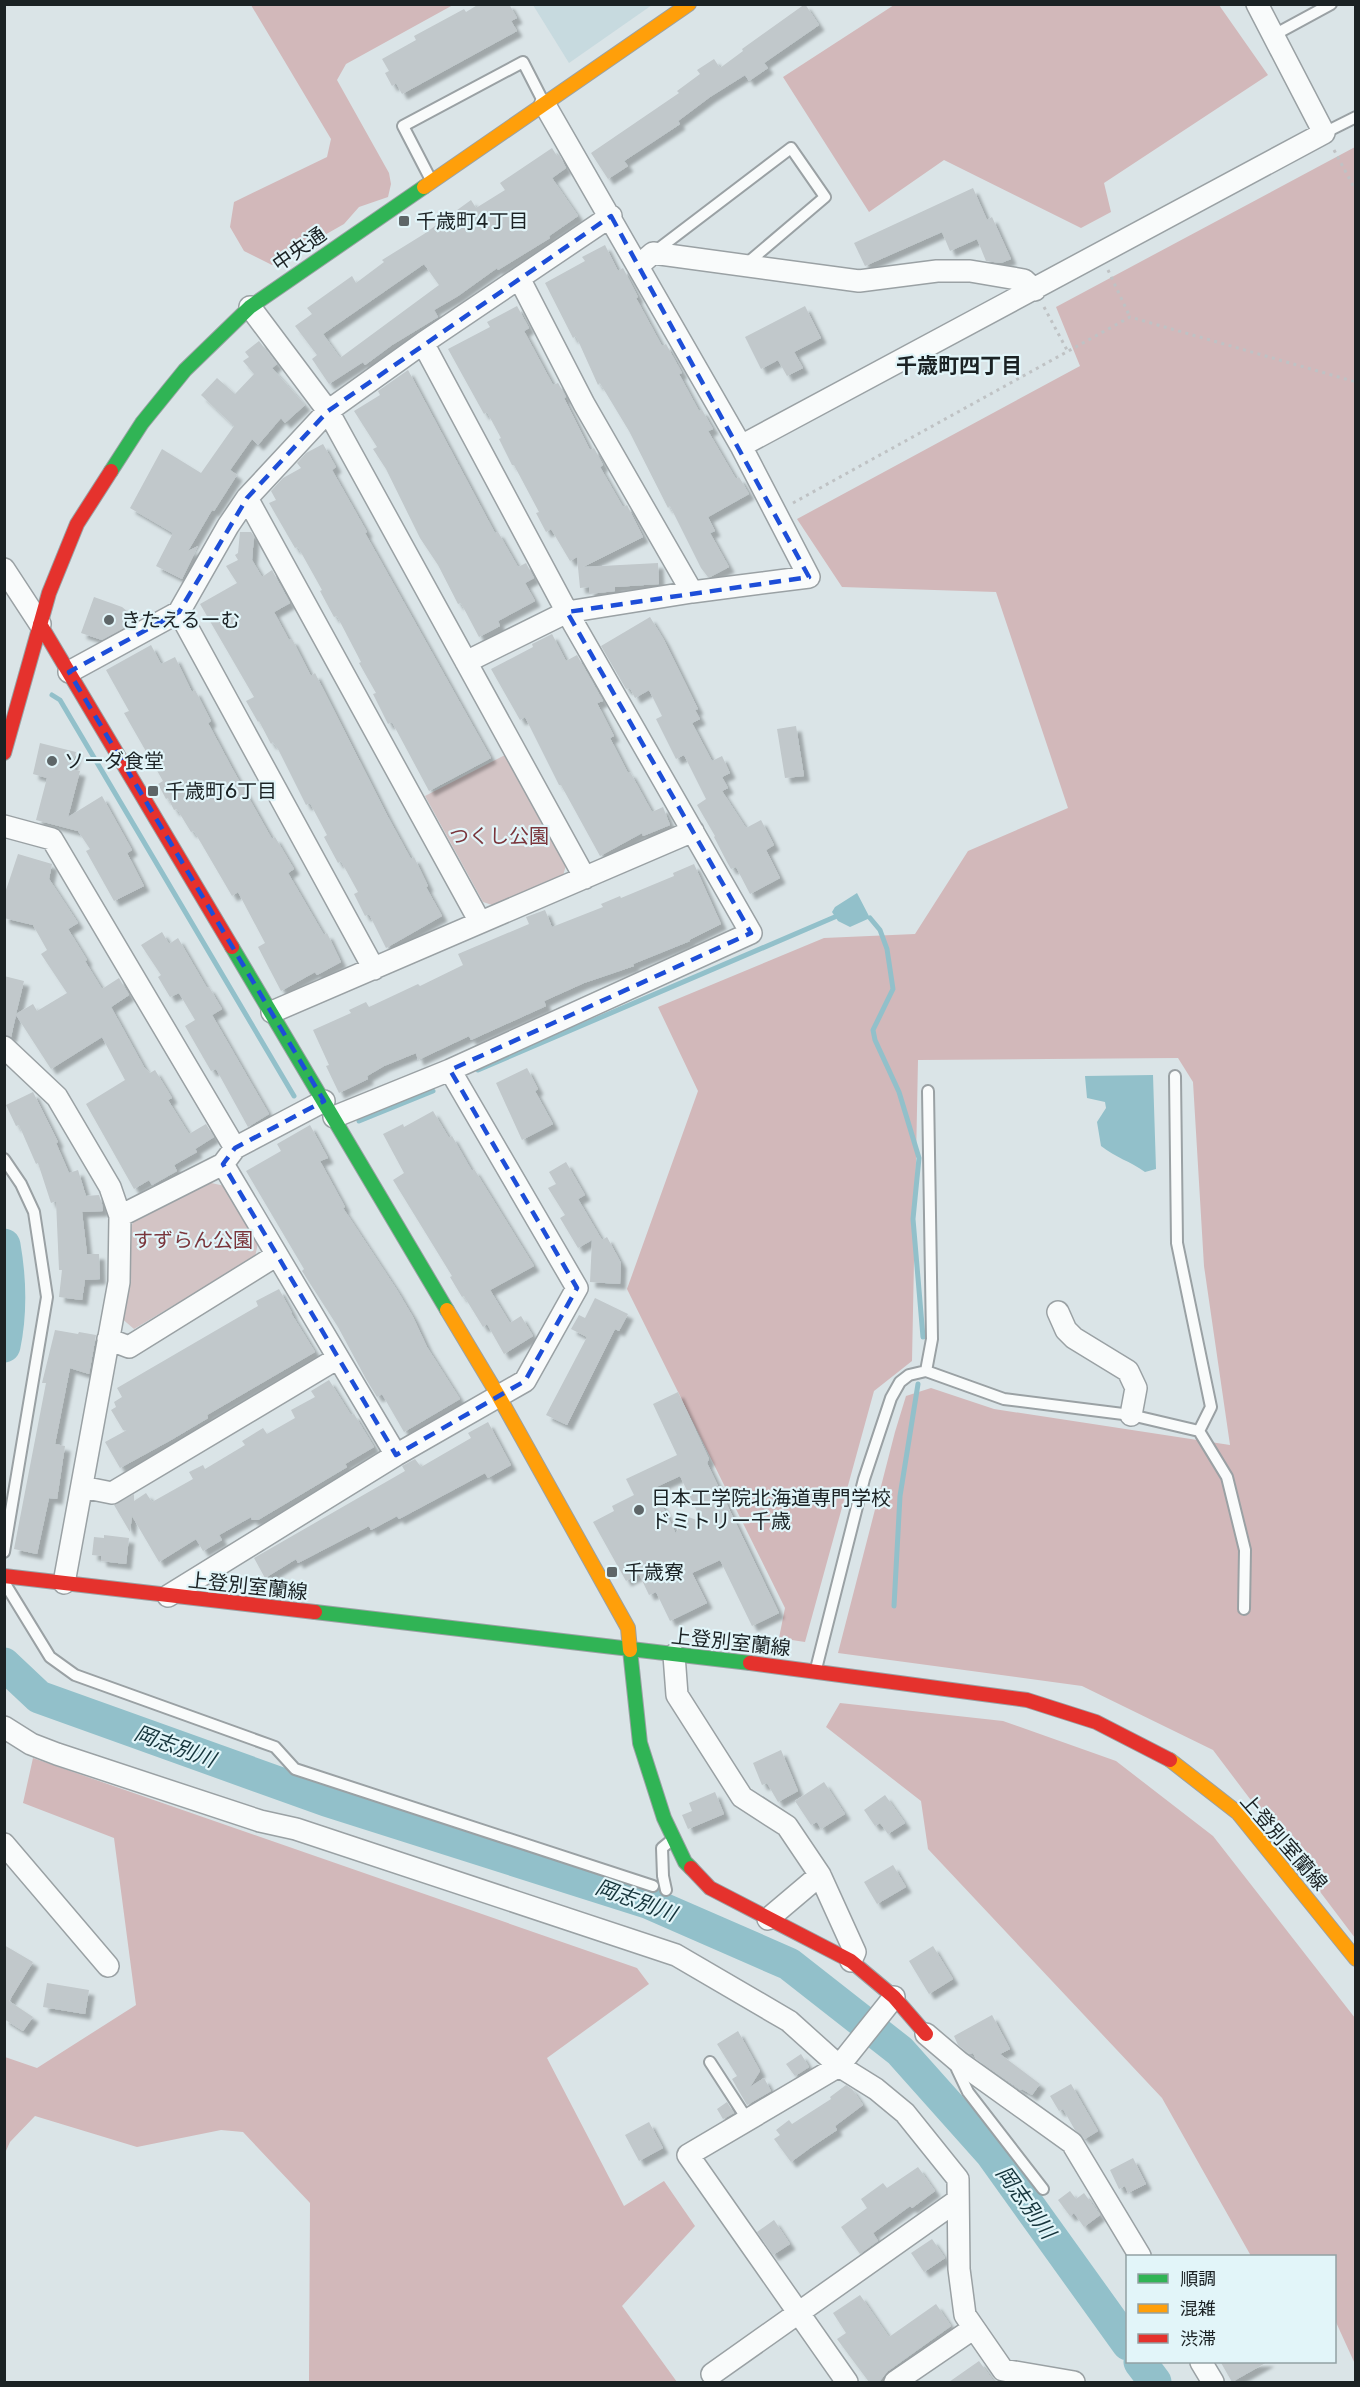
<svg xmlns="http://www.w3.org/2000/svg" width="1360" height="2387" viewBox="0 0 1360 2387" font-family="Rubik,'Noto Sans JP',sans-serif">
  <defs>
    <filter id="shadow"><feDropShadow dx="5.5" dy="5.5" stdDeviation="1.5" flood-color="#0004"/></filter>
  </defs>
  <rect width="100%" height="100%" fill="#dae4e7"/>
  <path fill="#c7dadf" d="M533,5H652L569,63Z"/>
  <path fill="#d3c4c5" d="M507,754L567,862L562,879L495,906L483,902L425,796Z
    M202,1181L225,1186L258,1243L255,1257L134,1329L120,1317L128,1237L133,1222Z"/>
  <path fill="#d2b8ba" d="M251,5H453L346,64L337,80L389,173L391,184L388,197L359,207L344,224L272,265L244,251L230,227L234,202L327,157L331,139Z
    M894,5H1219L1268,75L1104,183L1111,212L1081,228L944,160L869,212L783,77Z
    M1355,147V1938L1213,1750L1082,1686L838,1653L895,1432L906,1396L931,1388L994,1409L1230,1445L1204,1266L1193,1082L1178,1058L918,1060L912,1361L874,1391L805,1642L779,1638L785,1608L627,1289L698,1091L658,1007L824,938L915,934L968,851L1068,808L996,592L842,587L797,519L1080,366L1056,307Z
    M840,1703L1003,1721L1116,1761L1213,1836L1355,2018V2364L1335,2320L1334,2256H1251L1162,2098L928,1849L921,1801L826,1727Z
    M33,1758L637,1968L649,1984L547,2058L624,2206L664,2181L695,2226L622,2306L677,2382H309L310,2203L243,2132L221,2130L137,2147L35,2116L10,2142L5,2153V2057L37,2068L136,2005L114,1838L23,1803Z"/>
  <path fill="#92c0ca" d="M857,893L870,918L850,927L838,921L832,912L835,907Z
    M1153,1075L1156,1169L1145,1172C1130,1161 1116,1158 1101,1146L1097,1122L1106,1108L1105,1102L1087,1098L1085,1076Z"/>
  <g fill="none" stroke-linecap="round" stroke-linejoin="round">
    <path stroke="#92c0ca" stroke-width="5" d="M52,695L60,700L294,1096
      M870,918L880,930L887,949L893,989L873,1030L875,1040L899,1092L919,1158L913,1219L923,1337
      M478,1070L837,916
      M359,1121L433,1091
      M894,1606L900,1496L918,1384"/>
    <path stroke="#92c0ca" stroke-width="33" d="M4,1245C10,1279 11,1312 4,1346
      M4,1664L39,1697L326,1800L647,1902L789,1964L900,2051L991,2153L1128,2344
      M1140,2362L1155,2382"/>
  </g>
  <path fill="#c1c8cb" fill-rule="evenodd" filter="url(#shadow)" d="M479,4H509L517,18L511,21L517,31L402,94L396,83L392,86L385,73L389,71L382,59L416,40L414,36L464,9L466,12Z
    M805,4L819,25L764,63L768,68L749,81L745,75L710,97L678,121L680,124L671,130L624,161L628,166L608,179L591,153L679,93L677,91L700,74L697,70L714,59L720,68L743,51L742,49Z
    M552,148L557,156L559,154L566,168L552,178L578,216L549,236L550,238L498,270L497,268L458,296L434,310L438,317L392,345L365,365L363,362L329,384L312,359L317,355L295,326L312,314L307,308L352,276L356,283L384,262L382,260L424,234L471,200L476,208L505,190L500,183ZM424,264L439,285L340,358L323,334Z
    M973,188L987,220L992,217L1011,259L1001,263L986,261L977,239L950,251L942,232L865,266L854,243Z
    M605,245L618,271L623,268L638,297L636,298L662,346L666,344L682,373L679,374L699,411L702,410L713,429L708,431L736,479L739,477L749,494L708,517L715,531L710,533L729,567L710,577H708L701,568L670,506L668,508L629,431L600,383L598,385L576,336L573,338L545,283L585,261L582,257Z
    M517,306L529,328L524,331L553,385L558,383L566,397L564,398L590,450L594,448L603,465L600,467L623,507L627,505L643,537L583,567L658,563L659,584L615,587V591L589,594V587L580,588L577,557L570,561L551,529L546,532L536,513L539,512L514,465H512L499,439L501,438L487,412L484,414L448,349L490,327L487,322Z
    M805,306L821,338L794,352L803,368L787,376L778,360L761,369L745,337Z
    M259,341L277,364L272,368L305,405L285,423L281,418L258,445L252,439L230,470L237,475L214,511L212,510L188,551L198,546L182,579L156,566L173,533L130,508L162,449L201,473L234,426L201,395L217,378L235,394L254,374L243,361L249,357L245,352Z
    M408,370L495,533L498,532L518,567L526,563L534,578L525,583L535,601L498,621L500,626L479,637L461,603L458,604L438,565L420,538L386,469L373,449L377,447L354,411L380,395L378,391Z
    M323,444L336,467L332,470L367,532L365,533L491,758L429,791L392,722L388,724L373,694L376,693L359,663L361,662L337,616L334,617L320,591L322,590L298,547L295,548L269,503L276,500L271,491L283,478L301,468L297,463L306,453Z
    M240,532H251L254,536L252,560L262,577L272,570L290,603L274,612L289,640L292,639L311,676L315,673L388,817L411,859L414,857L428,886L426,887L442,916L386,948L369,914L365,916L354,894L358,892L341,861L338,863L324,837L327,835L310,803L306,805L278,749L273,742L271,744L259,721L258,722L246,701L254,697L200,604L237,583L226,566L238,560L235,555L238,553Z
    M94,597L122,607L133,616L131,624L102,640L81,633Z
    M650,617L664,640L698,709L695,710L700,719L692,723L712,761L722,756L730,773L722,777L728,788L722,791L746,828L761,820L774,845L766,850L780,878L750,894L736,867L731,869L727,862L714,837L715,836L697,805L706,799L684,755L676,759L656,719L662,716L649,690L635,698L630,688L626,689L601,646Z
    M552,634L566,661L577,655L603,701L597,703L614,736L610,738L628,773L630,772L652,812L663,807L670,825L643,836L642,833L600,856L561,785H559L525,717L520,720L491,669L533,647L532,644Z
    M151,645L161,664L175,657L192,692L195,690L211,721L208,723L232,768L272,839L275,837L294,869L288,873L324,935L327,933L341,962L317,975L315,972L281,991L258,947L265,943L238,892L232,896L194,831L191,832L177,809L174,810L168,798L166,799L158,784L163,781L124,713L129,711L106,670Z
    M796,726L804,776L785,778L777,729Z
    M40,743L76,752L71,769L80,771L68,817L102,796L132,850L127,853L144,886L114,901L86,851L90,849L78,831L36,820L47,778L33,774Z
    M18,854L52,864L49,879L78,923L68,929L87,960L85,961L102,989L119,978L129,995L111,1007L144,1067L150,1073L155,1070L172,1098L168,1100L189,1134L206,1124L214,1137L195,1149L197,1152L174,1165L177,1171L152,1185L149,1180L134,1189L86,1104L125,1080L102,1037L51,1069L16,1015L11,1037L4,1035V976L24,981L16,1014L33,1004L37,1011L67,993L41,954L47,950L33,925L4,918V896Z
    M694,864L721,924L689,940L690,941L633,964L634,966L584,983L544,1001L546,1006L471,1040L469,1036L418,1060L416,1053L384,1066L367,1076L368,1079L339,1093L326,1066L329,1065L313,1030L351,1013L349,1010L366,1002L369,1007L418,984L420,986L463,965L458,954L529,924L526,917L545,910L552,927L603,907L601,904L620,896L621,898L674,876L673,873Z
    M162,932L169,944L178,938L207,988L209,987L222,1009L212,1015L269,1114L248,1127L216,1069L211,1071L185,1026L195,1020L179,993L170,997L158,977L161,975L141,945Z
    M527,1068L538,1089L535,1091L553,1124L522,1140L496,1083Z
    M33,1092L58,1142L56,1143L69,1173L78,1170L86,1196L99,1195L102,1204L103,1211L82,1212L87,1254H99L100,1279L85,1280L82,1300L59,1297L62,1270H59L56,1201L51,1203L38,1163L36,1164L19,1125L16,1126L6,1105Z
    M433,1111L449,1138L452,1136L472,1171L474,1169L534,1266L490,1290L510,1323L521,1316L533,1336L504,1354L487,1324L483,1327L464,1296L462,1297L450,1277L452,1276L393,1180L404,1173L383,1134L403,1124L404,1127Z
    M310,1125L328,1158L320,1161L345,1207L343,1208L397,1290L413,1317L427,1347L460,1399L404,1432L382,1394L377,1397L366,1379L338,1327L302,1271L304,1269L246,1171L281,1151L277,1144Z
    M566,1162L585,1195L578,1199L602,1240L607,1237L621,1263L620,1284L590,1282L592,1240L578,1248L560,1218L565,1215L548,1188L556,1184L549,1172Z
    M279,1289L292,1313H291L315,1352L207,1415L208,1418L171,1440L120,1468L105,1442L127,1430H123L111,1410L116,1407L114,1402L122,1397L117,1388L258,1306L256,1301Z
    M595,1298L628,1314L619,1331L615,1329L567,1425L546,1415L587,1337L571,1329L579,1315L585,1318Z
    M55,1330L78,1334L79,1332L96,1335L89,1374L70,1368L55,1444L65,1446L57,1499L49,1498L37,1554L14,1549L46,1383H42Z
    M329,1380L351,1415L354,1414L374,1447L345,1464L347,1467L258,1520H252L251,1517L219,1535L222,1540L203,1551L196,1539L159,1562L132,1516L130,1532L114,1505L134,1494V1501L146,1493L152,1502L193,1479L189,1472L203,1465L205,1469L245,1445L242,1441L263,1428L267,1434L295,1418L291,1410L315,1397L311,1391Z
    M678,1392L709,1459L707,1463L779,1613L752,1626L720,1560L692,1573L707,1603L670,1621L656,1592L649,1595L639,1574L626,1581L593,1522L614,1511L612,1506L634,1495L626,1479L677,1455L653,1404ZM680,1476L702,1522L683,1515L676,1534L654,1488Z
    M488,1422L511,1465L488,1478L485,1473L399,1519L397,1516L371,1530L369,1526L298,1563L296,1559L265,1578L254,1558L405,1471L402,1466L415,1459L421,1467L471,1438L468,1433Z
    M104,1535L129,1538L126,1564L101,1561V1556L92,1555L94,1537L104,1538Z
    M781,1750L798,1791L778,1802L767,1783L762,1785L753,1763Z
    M824,1782L845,1814L821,1829L817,1822L811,1825L795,1801Z
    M715,1792L724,1814L688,1829L682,1815L692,1811L689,1803Z
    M885,1795L905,1823L888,1834L880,1823L875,1826L864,1810Z
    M893,1865L906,1887L877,1904L864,1882Z
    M4,1945L33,1962L9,2001L33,2017L23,2031L4,2019Z
    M933,1946L953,1979L929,1994L909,1961Z
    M47,1983L89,1990L85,2014L43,2007Z
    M992,2015L1010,2049L1000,2054L1040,2084L1032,2095L1022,2089L1021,2090L976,2059L973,2053L970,2054L967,2052L958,2045L954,2036Z
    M738,2031L760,2071L750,2087L764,2078L771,2091L747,2105L732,2079L737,2076L717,2044Z
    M801,2054L809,2067L795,2076L786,2064Z
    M1071,2084L1098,2131L1085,2139L1075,2130L1063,2109L1059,2111L1050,2096Z
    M846,2085L852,2089L863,2105L835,2126L837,2130L810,2148L791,2162L774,2139L780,2135L776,2130L789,2120L792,2124L831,2099L830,2097Z
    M727,2102L734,2113L723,2119L717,2109Z
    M649,2122L663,2148L639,2161L625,2135Z
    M1133,2158L1146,2184L1128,2193L1125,2186L1119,2189L1110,2170Z
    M918,2167L935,2191L912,2208L910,2206L873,2233L878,2241L860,2254L841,2227L867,2208L861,2199L883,2183L887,2188Z
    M1070,2191L1076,2199L1084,2193L1100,2215L1084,2227L1074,2213L1070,2216L1058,2200Z
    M774,2220L790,2244L773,2255L757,2232Z
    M932,2239L945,2258L924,2272L911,2253Z
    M860,2295L889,2337L936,2304L951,2326L888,2371L879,2382H869L837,2339L846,2333L833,2313Z
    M979,2361L994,2382H949Z
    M1220,2361H1269L1232,2382Z"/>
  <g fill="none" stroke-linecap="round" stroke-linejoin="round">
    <g stroke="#9aa1a4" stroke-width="14">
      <path id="lane" d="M1274,35L1331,4
        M1324,133L1356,117
        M431,180L403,126L523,62L544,103
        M653,253L791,148L825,197L745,265
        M4,1159L21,1184L34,1212L47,1297L4,1552
        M926,1371L1004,1399L1131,1415L1199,1431L1211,1407L1177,1243L1175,1076
        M1199,1431L1227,1477L1245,1550L1244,1609
        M4,1582L50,1657L75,1675L275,1747L295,1769L653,1886
        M816,1669L864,1479L891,1398L900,1382L909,1375L926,1371L932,1339L928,1091
        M666,1890L663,1876L662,1848L673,1839
        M710,2062L747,2119
        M959,2062L957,2069L968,2092L1043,2189"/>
    </g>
    <g stroke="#9aa1a4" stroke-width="24">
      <path id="street" d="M638,266L653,253L859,281L937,271H970L1024,280L1035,290
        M519,278L584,404L692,592
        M250,307L328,411L585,878
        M741,446L1324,133L1257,4
        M247,498L480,922
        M4,569L40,624
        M179,612L374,969
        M466,662L567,612L692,592L809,577L741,446L545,105
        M69,672L179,612L228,526L247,498L328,411L423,343L611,216
        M4,826L52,839L235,1148
        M272,1012L693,831
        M4,1047L57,1097L110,1187L120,1216L119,1282L64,1583
        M334,1117L450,1070L751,933L567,612L423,343
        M223,1164L396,1455
        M120,1216L223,1164L235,1148L324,1101
        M1058,1312L1066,1330L1074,1338L1128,1371L1136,1388L1131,1415
        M108,1339L129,1347L277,1255
        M82,1487L112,1493L338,1358
        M168,1596L396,1455L525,1381L577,1288L450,1070
        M674,1655L677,1695L742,1797L787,1826L820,1875L855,1952L851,1961
        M4,1727L31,1744L57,1754L260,1821L296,1829L676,1955L789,2021L839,2066L876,2089L905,2113L958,2179L959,2269L965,2315L1003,2370L1074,2382
        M4,1844L108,1966
        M768,1919L820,1875
        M926,2034L959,2062L1072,2143L1140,2256
        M1201,2362L1213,2382
        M712,2374L958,2200
        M847,2382L688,2155L839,2066L894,1997
        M895,2382L974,2328"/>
    </g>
    <g stroke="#9aa1a4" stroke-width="16">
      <path id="fast" d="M111,471L142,423L185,370L250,307L424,187
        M232,947L447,1310
        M315,1612L750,1663
        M630,1650L640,1743L664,1818L685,1862L691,1868"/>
    </g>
    <g stroke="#9aa1a4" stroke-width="16">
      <path id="slow" d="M424,187L689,4
        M447,1310L498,1395L628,1628L630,1650
        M1170,1760L1238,1813L1356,1959"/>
    </g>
    <g stroke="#9aa1a4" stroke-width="16">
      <path id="jam" d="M40,624L232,947
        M4,753L49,593L77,524L111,471
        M4,1576L315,1612
        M750,1663L1027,1700L1096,1722L1170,1760
        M691,1868L710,1888L851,1961L894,1997L926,2034"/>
    </g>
    <path stroke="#bfc2c4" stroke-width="3" stroke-dasharray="3 4.5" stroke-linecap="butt" d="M1334,150L1356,191
      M1108,270L1130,317
      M1044,307L1067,350
      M793,503L1130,317L1356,382"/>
    <use href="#lane" stroke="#f9fbfb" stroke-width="10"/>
    <use href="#street" stroke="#f9fbfb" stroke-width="21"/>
    <use href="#fast" stroke="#30b455" stroke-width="14"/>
    <use href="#slow" stroke="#ff9f0a" stroke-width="14"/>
    <use href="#jam" stroke="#e5322d" stroke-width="14"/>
  </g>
  <path fill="none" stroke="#1d4ed8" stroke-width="4.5" stroke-dasharray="12 8" stroke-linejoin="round" d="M611,216L809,577L567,612L751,933L450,1070L577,1288L525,1381L396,1455L223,1164L235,1148L324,1101L69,672L179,612L247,498L328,411Z"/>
  <g fill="#5e6668" stroke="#e2f5f9" stroke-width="2">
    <rect x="398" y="215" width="12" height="12" rx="3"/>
    <circle cx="109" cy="620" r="6"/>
    <circle cx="52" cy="761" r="6"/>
    <rect x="147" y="785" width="12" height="12" rx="3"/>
    <circle cx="639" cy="1510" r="6"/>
    <rect x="606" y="1566" width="12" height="12" rx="3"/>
  </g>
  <g text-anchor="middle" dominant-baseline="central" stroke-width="4.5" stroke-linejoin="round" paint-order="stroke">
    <g font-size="20" fill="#1b2224" stroke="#e2f5f9" text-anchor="start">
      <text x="416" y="221">千歳町4丁目</text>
      <text x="121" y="620">きたえるーむ</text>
      <text x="64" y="761">ソーダ食堂</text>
      <text x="165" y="791">千歳町6丁目</text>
      <text x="651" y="1498">日本工学院北海道専門学校<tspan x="651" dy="23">ドミトリー千歳</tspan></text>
      <text x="624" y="1572">千歳寮</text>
    </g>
    <g font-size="20" fill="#1b2224" stroke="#e2f5f9">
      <text transform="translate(299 249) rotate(-35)">中央通</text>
      <text transform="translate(248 1586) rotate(6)">上登別室蘭線</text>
      <text transform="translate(731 1642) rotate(6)">上登別室蘭線</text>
      <text transform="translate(1284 1842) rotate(49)">上登別室蘭線</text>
    </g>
    <g font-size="20" fill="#7a353b" stroke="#e2f5f9">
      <text x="499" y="836">つくし公園</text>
      <text x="193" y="1240">すずらん公園</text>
    </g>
    <g font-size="21" font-weight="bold" fill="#1b2224" stroke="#e2f5f9">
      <text x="959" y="365">千歳町四丁目</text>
    </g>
    <g font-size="21" font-style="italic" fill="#15343b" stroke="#e2f5f9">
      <text transform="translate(175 1746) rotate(20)">岡志別川</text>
      <text transform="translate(636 1900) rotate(20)">岡志別川</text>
      <text transform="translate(1026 2202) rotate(54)">岡志別川</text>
    </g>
  </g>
  <rect width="1360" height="2387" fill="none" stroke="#1b2224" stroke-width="12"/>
  <rect x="1126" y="2255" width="210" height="108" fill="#e2f5f9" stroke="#92a1a4" stroke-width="1.5"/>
  <rect x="1138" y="2274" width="30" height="9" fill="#30b455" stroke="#92a1a4" stroke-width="1.5"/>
  <text x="1180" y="2285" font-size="18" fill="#1b2224">順調</text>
  <rect x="1138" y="2304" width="30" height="9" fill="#ff9f0a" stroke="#92a1a4" stroke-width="1.5"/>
  <text x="1180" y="2315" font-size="18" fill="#1b2224">混雑</text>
  <rect x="1138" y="2334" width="30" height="9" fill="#e5322d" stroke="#92a1a4" stroke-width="1.5"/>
  <text x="1180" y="2345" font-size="18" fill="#1b2224">渋滞</text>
</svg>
